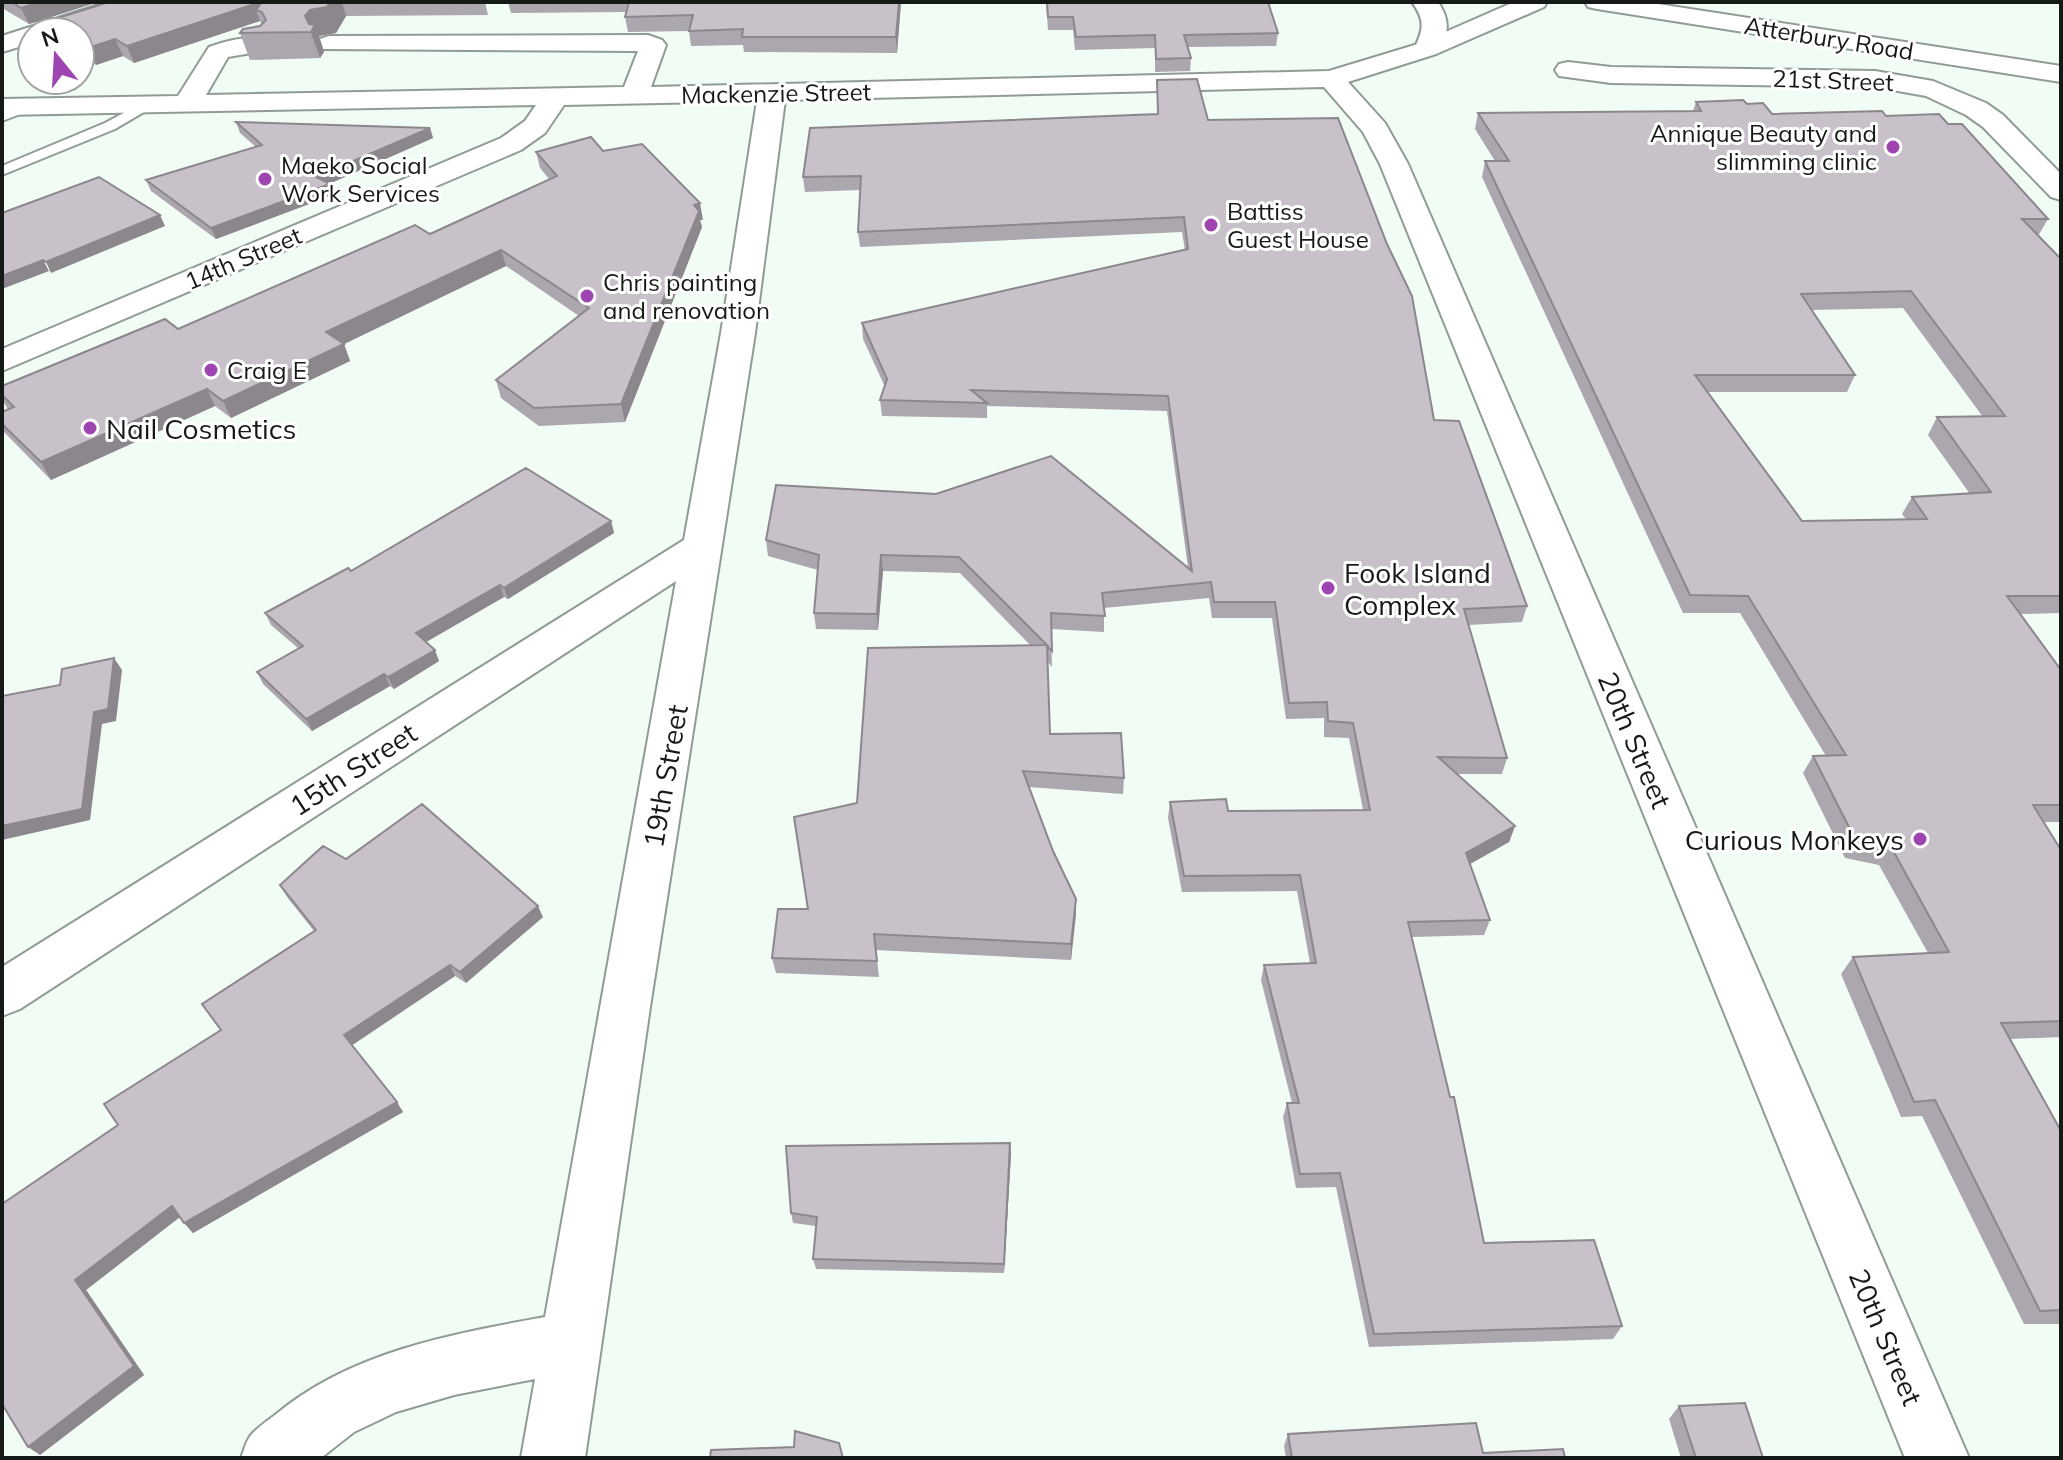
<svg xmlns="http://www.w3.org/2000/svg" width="2063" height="1460" viewBox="0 0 2063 1460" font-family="Mulish,sans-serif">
  <rect width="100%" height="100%" fill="#f1fcf5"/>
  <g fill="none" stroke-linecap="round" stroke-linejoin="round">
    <g stroke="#919b95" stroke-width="4">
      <path id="service" d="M144,102L149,103V109L115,129L2,175V166L105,123Z
        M26,103L31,104V110L2,121V112Z"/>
    </g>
    <g stroke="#919b95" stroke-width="4">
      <path id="minor" d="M108,2H145L142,7L65,32H32V43L2,52V36Z
        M1514,2H1547L1544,7L1436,54L1348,82L1385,123L1408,164L1969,1458H1905L1380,164L1363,132L1324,87L785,100L755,333L650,1007L585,1458H521L535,1379L454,1395L396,1412L354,1432L321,1458H241C244,1451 246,1441 251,1435C257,1428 267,1421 275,1415C350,1352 451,1334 545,1317L676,581L20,1009L2,1016V967L684,540L721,333L757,101L564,105L545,133L521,150L2,371V349L501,138L525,121L536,105L2,115V99L178,96L209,47C228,40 249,35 269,40L273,45L269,50L228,57L206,95L624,87L638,51L320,49L316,44L320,39L329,36L648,35L662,40L666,45L651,87L1329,71L1418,44Z
        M1568,62L1611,67L1875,71L1933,81L1986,103L2003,115L2061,174V200L2051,197L1983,127L1966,115L1926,96L1875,87L1611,83L1559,76L1555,70L1559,64Z"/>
    </g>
    <g stroke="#919b95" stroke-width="4">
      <path id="primary" d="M1412,2H1438C1451,21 1449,35 1436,54H1418L1414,49C1424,29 1425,20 1412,2Z
        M1585,2H1645L2061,66V82L1597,9L1588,7Z"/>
    </g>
    <use href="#service" fill="#fff" fill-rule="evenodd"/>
    <use href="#minor" fill="#fff" fill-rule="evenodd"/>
    <use href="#primary" fill="#fff" fill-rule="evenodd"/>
  </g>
  <path fill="#aca6ae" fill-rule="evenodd" d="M2,2H98L48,18H58L109,2H485L488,15L346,16L336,33L319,36L324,52L320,58L250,60L240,33L260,26L262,25L260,21L134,63L123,56L96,65L80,55V32H45L40,21L29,24L2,8Z
    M508,2H901L897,53L744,52L743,45L691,46L689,31L628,32L625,17L626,12L511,13Z
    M1046,2H1268L1278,33L1276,46L1188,47L1191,58L1190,71L1155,72V48L1075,50L1073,30H1048Z
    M1157,80L1208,120L1434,420L1527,606L1522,622L1469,625L1507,758L1502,774H1456L1515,826L1509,842L1470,864L1490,920L1484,935L1412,937L1484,1243L1622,1326L1613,1339L1369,1347L1336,1187L1296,1188L1283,1117L1287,1103H1292L1261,980L1264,965L1310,963L1297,891L1182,892L1168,818L1170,802L1228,811L1363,810L1349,738L1324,737V718L1286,719L1272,618H1212L1209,598L1104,608V632L1051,629L1052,667L1048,662L1050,734L1124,778L1123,794L1029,787L1053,851L1076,899L1071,960L876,950L879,977L776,973L772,958L808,909L857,803L1031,646L960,573L883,571L878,630L816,629L814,613L818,570L768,556L766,540L1188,568L1167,411L987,406V418L882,416L880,400L885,387L863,339L862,323L1185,250L1182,232L860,247L858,232L860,190L805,192L803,177L1157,115Z
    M1696,102L1747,104L1772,114L1886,116L2048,219L2038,236L2061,259V613L2020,614L2061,670V822H2044L2061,850V1037L2010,1039L2061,1131V1324H2024L1922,1116L1901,1117L1841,974L1853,957L1928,953L1879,865L1845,858L1803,773L1813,756H1826L1740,613H1683L1482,177L1485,161H1495L1475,129L1478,113L1693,111ZM1903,308L1983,417H1937L1928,435L1970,494L1912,497L1902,514L1906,519L1802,521L1708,392H1847L1855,375L1811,310Z
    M236,122L430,128L433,138L329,184L333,195L216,239L151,191L146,180L256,147L240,133Z
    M603,151L703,220H700L702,227L625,422L539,426L501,398L496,380L579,316L506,266L344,344L350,361L231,418L215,406L51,480L2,430V412L8,409L2,400V386L178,329L430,234L549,179L540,168L536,152Z
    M611,521L614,533L508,599L504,597L426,642L439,661L394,689L390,686L312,731L263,684L257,672L299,649L271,625L265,613L351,571Z
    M346,859L543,917L466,983L455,976L352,1045L403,1112L193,1233L180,1217L86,1290L144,1375L40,1455L118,1125L221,1030L314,931L287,897L280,885Z
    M1011,1154L1004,1273L816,1269L813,1259L816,1226L793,1223L791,1213Z
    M1679,1406L1763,1458H1681L1669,1419Z
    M1288,1434L1483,1453L1565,1458H1286L1284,1446Z"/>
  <path fill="#8c878d" d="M39,2H98L42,20L39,18L40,21L29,24L21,8Z
    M261,2L262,12L256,10L260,21L134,63L127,46Z
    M330,2H342L346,16L336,33L319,36L324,52L320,58L305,16L310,10Z
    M899,2H901L897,53L896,37Z
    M115,39L123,56L96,65L88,48Z
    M430,128L433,138L322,187L330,184L333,195L216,239L211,228L316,177Z
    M700,203L703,220H700L702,227L625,422L621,404L694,205Z
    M160,215L165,226L51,273L46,262Z
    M501,250L506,266L344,344L350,361L231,418L223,401L326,332Z
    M43,260L49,271L2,289V276Z
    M207,389L215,406L51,480L41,462Z
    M611,521L614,533L508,599L504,588Z
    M881,555L883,571L878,630L877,614Z
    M500,585L504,597L421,645L416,633Z
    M435,650L439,661L394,689L388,677Z
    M114,658L122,670L116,721L102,724L90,820L2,840V826L94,712Z
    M384,674L390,686L312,731L306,719Z
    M1515,826L1509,842L1461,869L1466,853Z
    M1076,899V915L1071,960V944Z
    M538,906L543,917L466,983L460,972Z
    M450,965L455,976L351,1046L344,1035Z
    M397,1102L403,1112L193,1233L184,1223Z
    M1010,1143L1011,1154L1004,1273V1264Z
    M172,1206L181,1216L86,1290L144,1375L40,1455L28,1447L75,1280Z"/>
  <path fill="#c8c1ca" stroke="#8c878d" stroke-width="2" fill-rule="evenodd" d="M12,2H39L21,8Z
    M109,2H261L127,46L115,39L88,48L80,43V32H62L39,18H58Z
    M262,2H330L327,7L310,10L305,16L309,24L315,25L311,32L240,33L243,29L260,26L266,20L262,12L256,10Z
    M629,2H899L896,37H742L743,29L689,31L693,15L625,17Z
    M1047,2H1268L1278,33L1184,35L1191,58L1156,59L1155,35L1076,37L1073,17H1048Z
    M1197,79L1208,120L1338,118L1387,244L1412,296L1434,420L1459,421L1527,606L1464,609L1507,758L1438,757L1515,826L1466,853L1490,920L1408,922L1450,1097H1454L1484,1243L1594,1240L1622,1326L1374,1334L1340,1173L1300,1174L1287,1103H1299L1264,965L1316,963L1300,875L1184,876L1170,802L1226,799L1228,811L1370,810L1353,723L1328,721L1327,702L1289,703L1275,602H1214L1211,582L1102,593L1105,616L1051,613L1052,651L1047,646L1050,734L1121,733L1124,778L1023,771L1053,851L1076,899L1071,944L874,934L877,961L772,958L778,909H808L794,817L857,803L868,648L1047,645L959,557L881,555L877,614L814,613L819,555L766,540L776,485L936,494L1051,456L1192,571L1168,396L971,390L987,403L880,400L887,379L862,323L1188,249L1184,217L858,232L861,176L803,177L810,128L1158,114L1157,80Z
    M1743,100L1747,104L1763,103L1772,114L1882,111L1886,116L1939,114L1948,124H1962L2048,219H2022L2061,259V596H2007L2061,670V805H2033L2061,850V1021L2001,1023L2061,1131V1310L2040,1311L1935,1100L1914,1102L1853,957L1949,952L1891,847L1856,841L1813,756L1846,755L1748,596L1690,595L1485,161H1509L1478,113L1701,111L1696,102ZM1911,291L2005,416L1937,417L1991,492L1912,497L1927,519L1802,521L1695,375H1855L1801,294Z
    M236,122L430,128L316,177L330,184L211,228L146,180L262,145Z
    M591,137L603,151L642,144L700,203L694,205L699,211L621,404L534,408L496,380L589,308L501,250L326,332L344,344L223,401L207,389L41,462L2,424V412L14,407L2,395V386L165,319L178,329L415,225L430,234L557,176L536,152Z
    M99,177L160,215L46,262L43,260L2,276V213Z
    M526,468L611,521L504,588L500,585L416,633L435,650L388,677L384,674L306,719L257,672L303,646L265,613L348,568L351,571Z
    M114,658L108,709L94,712L82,809L2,826V696L60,685L62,669Z
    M422,804L538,906L460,972L450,965L344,1035L397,1102L184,1223L172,1206L75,1280L134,1366L28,1447L2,1404V1204L118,1125L104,1104L221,1030L202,1004L316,930L280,885L323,846L346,859Z
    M1010,1143L1004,1264L813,1259L817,1217L791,1213L786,1146Z
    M1745,1403L1763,1458H1696L1679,1406Z
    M1476,1423L1483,1453L1563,1449L1565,1458H1292L1288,1434Z
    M795,1431L839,1443L843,1458H710L711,1450L794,1447Z"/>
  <g fill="#9e45b1" stroke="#fff" stroke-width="3">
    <circle cx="1893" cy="147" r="8"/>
    <circle cx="265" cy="179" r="8"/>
    <circle cx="1211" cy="225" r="8"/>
    <circle cx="587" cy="296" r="8"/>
    <circle cx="211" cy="370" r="8"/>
    <circle cx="90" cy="428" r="8"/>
    <circle cx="1328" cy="588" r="8"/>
    <circle cx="1920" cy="839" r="8"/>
  </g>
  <g text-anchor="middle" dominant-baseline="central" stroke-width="6" stroke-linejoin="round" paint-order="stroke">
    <g font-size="24" fill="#161a17" stroke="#fff">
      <text transform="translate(1829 38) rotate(9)">Atterbury Road</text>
      <text transform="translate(1833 80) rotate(2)">21st Street</text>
      <text transform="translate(776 93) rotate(-1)">Mackenzie Street</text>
      <text transform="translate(243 258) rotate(-23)">14th Street</text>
    </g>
    <g font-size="24" fill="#161a17" stroke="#fff" text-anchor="start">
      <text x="1877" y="133" text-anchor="end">Annique Beauty and<tspan x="1877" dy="28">slimming clinic</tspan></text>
      <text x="281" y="165">Maeko Social<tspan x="281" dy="28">Work Services</tspan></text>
      <text x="1227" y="211">Battiss<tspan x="1227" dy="28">Guest House</tspan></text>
      <text x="603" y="282">Chris painting<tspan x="603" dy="28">and renovation</tspan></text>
      <text x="227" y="370">Craig E</text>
    </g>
    <g font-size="28" fill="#161a17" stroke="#fff" text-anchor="start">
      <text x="106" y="428">Nail Cosmetics</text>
      <text x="1344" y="572">Fook Island<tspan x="1344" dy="32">Complex</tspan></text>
      <text x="1904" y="839" text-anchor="end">Curious Monkeys</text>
    </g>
    <g font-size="28" fill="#161a17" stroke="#fff">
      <text transform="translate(1635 740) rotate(67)">20th Street</text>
      <text transform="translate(353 769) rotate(-33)">15th Street</text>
      <text transform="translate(665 776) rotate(-80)">19th Street</text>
      <text transform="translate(1886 1337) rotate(67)">20th Street</text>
    </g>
  </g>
  <rect width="2063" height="1460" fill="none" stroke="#161a17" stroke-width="8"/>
  <g transform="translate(56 56) rotate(342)"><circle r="38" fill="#ffffff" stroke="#a2a3a2" stroke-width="2"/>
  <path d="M0-6L14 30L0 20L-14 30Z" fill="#9e45b1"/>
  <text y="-12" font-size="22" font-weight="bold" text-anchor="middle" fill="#161a17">N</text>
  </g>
</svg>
